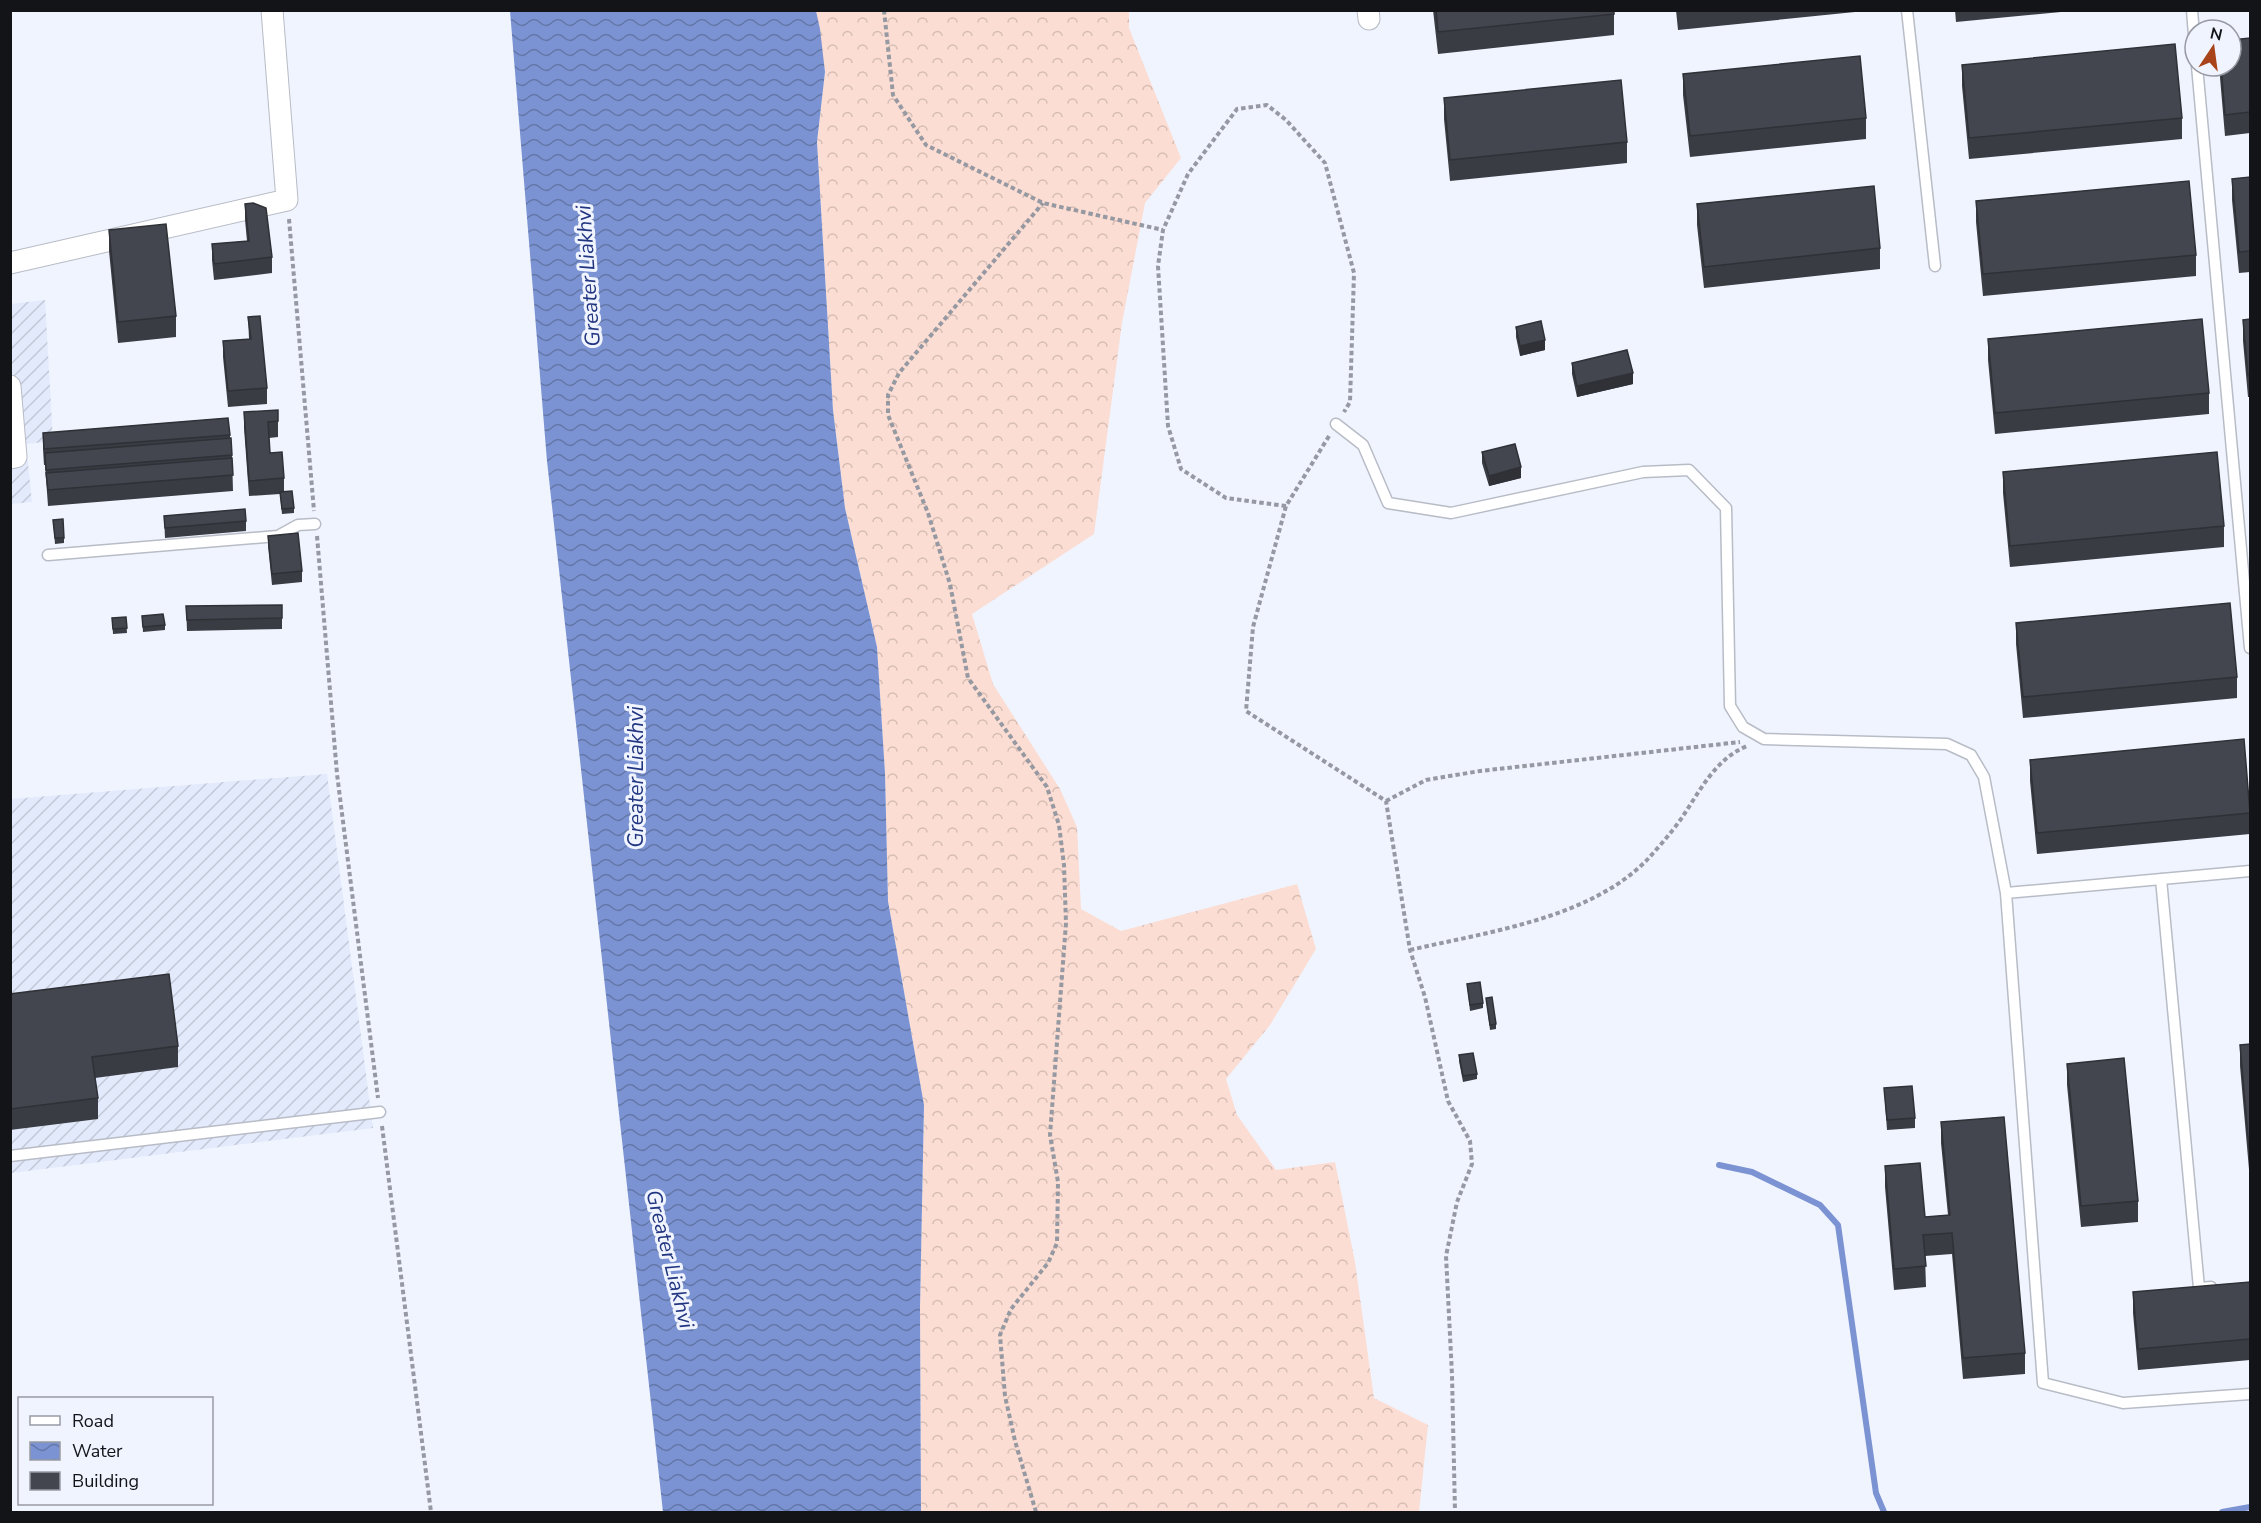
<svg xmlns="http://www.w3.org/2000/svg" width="2261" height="1523" viewBox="0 0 2261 1523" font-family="'Nunito Sans',sans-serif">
  <defs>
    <pattern id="industrial-furrows" width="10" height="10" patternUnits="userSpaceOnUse" patternTransform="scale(1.5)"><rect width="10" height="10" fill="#e3eafc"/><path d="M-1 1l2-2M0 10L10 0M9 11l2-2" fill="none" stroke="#c2c8d7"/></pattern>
    <pattern id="forest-crowns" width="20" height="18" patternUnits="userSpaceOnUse" patternTransform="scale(1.5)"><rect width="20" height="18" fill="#fbddd3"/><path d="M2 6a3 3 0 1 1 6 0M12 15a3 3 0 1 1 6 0" fill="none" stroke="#d6bdb4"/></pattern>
    <pattern id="water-waves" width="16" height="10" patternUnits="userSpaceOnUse" patternTransform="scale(1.5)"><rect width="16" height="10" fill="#7b93d2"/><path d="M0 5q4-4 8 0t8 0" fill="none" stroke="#6477a9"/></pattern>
  </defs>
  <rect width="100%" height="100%" fill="#f0f4ff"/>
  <path fill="url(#industrial-furrows)" d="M45,300L53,441L26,444L32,502L11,504V304Z
    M327,774L373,1128L11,1173V799Z"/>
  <path fill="url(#forest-crowns)" d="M815,11H1129V28L1181,158L1145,203L1122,323L1094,534L972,614L993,684L1060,789L1077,827L1081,909L1121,931L1297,884L1316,949L1270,1025L1226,1079L1237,1115L1276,1170L1335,1162L1355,1262L1374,1398L1428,1425L1419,1512H921L920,1308L924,1105L888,901L885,773L877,647L845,508L833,410L817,142L825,72Z"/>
  <path fill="url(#water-waves)" d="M510,11H816L820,29L825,72L817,142L833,410L845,508L877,647L885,773L888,901L924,1105L920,1308L921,1512H663L547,461Z"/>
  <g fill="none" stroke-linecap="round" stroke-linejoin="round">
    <path stroke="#7b93d2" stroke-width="6" d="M1719,1165L1752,1172L1820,1205L1838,1225L1876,1493L1884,1512
      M2222,1512L2250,1507"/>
    <g stroke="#b8bcc6" stroke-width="13">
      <path id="lane" d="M1907,10L1935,266
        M2192,10L2195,48
        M2197,66L2250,648
        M1336,424L1363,445L1388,503L1451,513L1643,472L1689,470L1726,508L1730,706L1743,727L1764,739L1947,744L1971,755L1984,777L2006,893L2043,1383L2123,1403L2250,1394
        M48,555L278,536L298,525L315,524
        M2161,879L2199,1288L2211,1287
        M2006,893L2250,871
        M10,1156L380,1112"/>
    </g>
    <g stroke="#b8bcc6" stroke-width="23">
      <path id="street" d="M1368,10L1369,19
        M10,263L287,200L272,10
        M10,386L16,457L10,458"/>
    </g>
    <path stroke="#9699a1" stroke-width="4" stroke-dasharray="4.5 3" stroke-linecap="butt" d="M884,10L893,95L926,145L1043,203L1163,230
      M289,219L314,511
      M1329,436L1286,506L1253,627L1246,711L1386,801L1410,950L1425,997L1448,1101L1470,1141L1472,1164L1457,1202L1446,1256L1452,1375L1455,1512
      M1286,506L1226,498L1181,469L1168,426L1158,266L1163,230L1188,174L1237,109L1267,105L1286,120L1325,163L1354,273L1350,402L1344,412
      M317,536L337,774L378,1098
      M1386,801L1426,780L1480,771L1740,742
      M1410,950C1487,932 1588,919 1646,861C1658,848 1671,833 1681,819C1700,791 1715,759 1747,746
      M382,1126L431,1512
      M1036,1512L1015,1441L1005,1396L1000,1335L1011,1309L1048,1263L1057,1243L1058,1182L1050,1135L1066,923L1064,865L1059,825L1047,787L968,678L950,584L928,513L888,415V395L899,373L1043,203"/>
    <use href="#lane" stroke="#fff" stroke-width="10"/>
    <use href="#street" stroke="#fff" stroke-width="21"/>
  </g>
  <path fill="#3a3c43" d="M1433,10H1614V35L1438,54Z
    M1676,10H1855V12L1678,30Z
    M1955,10H2082L1956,22Z
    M2250,38V133L2225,136L2219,66H2231Z
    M1962,65L2182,118V139L1969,159L1962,86Z
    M1683,74L1866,118V139L1690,157L1683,95Z
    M1444,98L1627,142V163L1450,181L1444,119Z
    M2250,177V272L2239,273L2232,200V179Z
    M1976,201L2196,255V276L1983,296L1976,222Z
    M245,204L272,257V273L214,280L212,260V244L247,241L245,220Z
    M1697,204L1880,248V269L1704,288L1697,225Z
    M109,230L176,316V337L118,343L109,251Z
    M248,317L267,388V404L228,407L223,357V341L249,339Z
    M2250,319V397H2248L2243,341V320Z
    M1516,327L1545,350L1520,356L1516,337Z
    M1988,339L2209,393V414L1995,434L1988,360Z
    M1572,363L1633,384L1577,397L1572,374Z
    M244,412L278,421V437L269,438L270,453L284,478V492L294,508V513L282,514L280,494L249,496L244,428Z
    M228,418L232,455L233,491L48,506L45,465H44L43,449V433Z
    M1482,452L1521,478L1489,486L1482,463Z
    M2003,472L2224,526V547L2010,567L2003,493Z
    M164,516L246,521V531L165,538Z
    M53,520L64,538V543L55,544Z
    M268,536L302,571V582L272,585L268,546Z
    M186,606L282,618V629L187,631Z
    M142,616L165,625V630L143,632Z
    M126,617L127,633L113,634L112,618Z
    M2016,623L2237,677V698L2023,718L2016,644Z
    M2030,760L2250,810V834L2037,854L2030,781Z
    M1467,984L1483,1003V1008L1470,1011Z
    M10,994L178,1046V1067L95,1078L98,1098V1119L10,1130Z
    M1486,998L1496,1024V1029L1490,1030Z
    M2250,1044V1181L2240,1066V1045Z
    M1459,1055L1477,1074V1079L1463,1082L1459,1061Z
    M2067,1064L2138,1201V1222L2081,1227L2067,1085Z
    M1884,1088L1915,1118V1128L1887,1130Z
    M1941,1122L2025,1353V1374L1963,1379L1952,1254L1925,1256L1926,1287L1894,1290L1885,1187V1166L1925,1217L1948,1215L1941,1143Z
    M2250,1282V1360L2138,1370L2133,1313V1292Z"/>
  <path fill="#2f3137" d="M1545,340V350L1520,356V346Z
    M1633,373V384L1577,397V386Z
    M1521,467V478L1489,486V476Z"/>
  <path fill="#43464e" stroke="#2f3137" stroke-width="1.5" d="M1436,10H1614V14L1438,32Z
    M2250,38V112L2225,115L2221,66H2231V40Z
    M2175,44L2182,118L1969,138L1962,65Z
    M1860,56L1866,118L1690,136L1683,74Z
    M1621,80L1627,142L1450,160L1444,98Z
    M2250,177V251L2239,252L2232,179Z
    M2189,181L2196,255L1983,274L1976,201Z
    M1874,186L1880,248L1704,267L1697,204Z
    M253,203L266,208L272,257L214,264L212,244L249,241L245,204Z
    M166,224L176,316L118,322L109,230Z
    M260,316L267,388L228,391L223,341L251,339L248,317Z
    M2202,319L2209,393L1995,413L1988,339Z
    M2250,319V375L2248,376L2243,320Z
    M1541,321L1545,340L1520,346L1516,327Z
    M1627,350L1633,373L1577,386L1572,363Z
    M278,410V421L268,422L270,453L282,452L284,478L249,481L244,412Z
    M228,418L230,435L44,449L43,433Z
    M231,438L232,455L46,470L45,453Z
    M1515,444L1521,467L1489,476L1482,452Z
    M2217,452L2224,526L2010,546L2003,472Z
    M232,458L233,475L48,490L46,473Z
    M292,491L294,508L282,509L280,492Z
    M245,509L246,521L165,528L164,516Z
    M63,519L64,538H55L53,520Z
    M298,533L302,571L272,574L268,536Z
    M2230,603L2237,677L2023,697L2016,623Z
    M282,605V618L187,620L186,606Z
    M163,614L165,625L143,627L142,616Z
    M126,617L127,628L113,629L112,618Z
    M2244,739L2250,813L2037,833L2030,760Z
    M169,974L178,1046L92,1057L98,1098L10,1109V994Z
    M1480,982L1483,1003L1470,1005L1467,984Z
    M1492,997L1496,1024L1490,1025L1486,998Z
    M2250,1044V1160L2240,1045Z
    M1473,1053L1477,1074L1463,1076L1459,1055Z
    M2124,1058L2138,1201L2081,1206L2067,1064Z
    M1912,1086L1915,1118L1887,1120L1884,1088Z
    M2004,1117L2025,1353L1963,1358L1952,1233L1923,1235L1926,1266L1894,1269L1885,1166L1920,1163L1925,1217L1950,1215L1941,1122Z
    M2250,1282V1339L2138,1349L2133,1292Z"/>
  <g text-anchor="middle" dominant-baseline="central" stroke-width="6" stroke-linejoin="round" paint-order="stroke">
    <g font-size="21" font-style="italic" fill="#213580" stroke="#f0f4ff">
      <text transform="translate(588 276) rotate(-94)">Greater Liakhvi</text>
      <text transform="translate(636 777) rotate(-90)">Greater Liakhvi</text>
      <text transform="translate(670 1259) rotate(76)">Greater Liakhvi</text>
    </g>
  </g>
  <rect width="2261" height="1523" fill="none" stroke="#131418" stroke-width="24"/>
  <rect x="18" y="1397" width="195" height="108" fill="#f0f4ff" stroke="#989aa3" stroke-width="1.5"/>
  <rect x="30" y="1416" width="30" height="9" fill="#ffffff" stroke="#989aa3" stroke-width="1.5"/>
  <text x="72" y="1427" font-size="18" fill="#131418">Road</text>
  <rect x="30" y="1442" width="30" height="18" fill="url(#water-waves)" stroke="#989aa3" stroke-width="1.5"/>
  <text x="72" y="1457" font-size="18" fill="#131418">Water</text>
  <rect x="30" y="1472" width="30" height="18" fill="#43464e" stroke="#989aa3" stroke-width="1.5"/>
  <text x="72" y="1487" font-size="18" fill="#131418">Building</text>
  <g transform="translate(2213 48) rotate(13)"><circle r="28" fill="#f0f4ff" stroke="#989aa3" stroke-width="1.5"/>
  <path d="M0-4.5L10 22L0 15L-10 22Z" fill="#a94319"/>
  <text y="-9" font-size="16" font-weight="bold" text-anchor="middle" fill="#131418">N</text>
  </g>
</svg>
